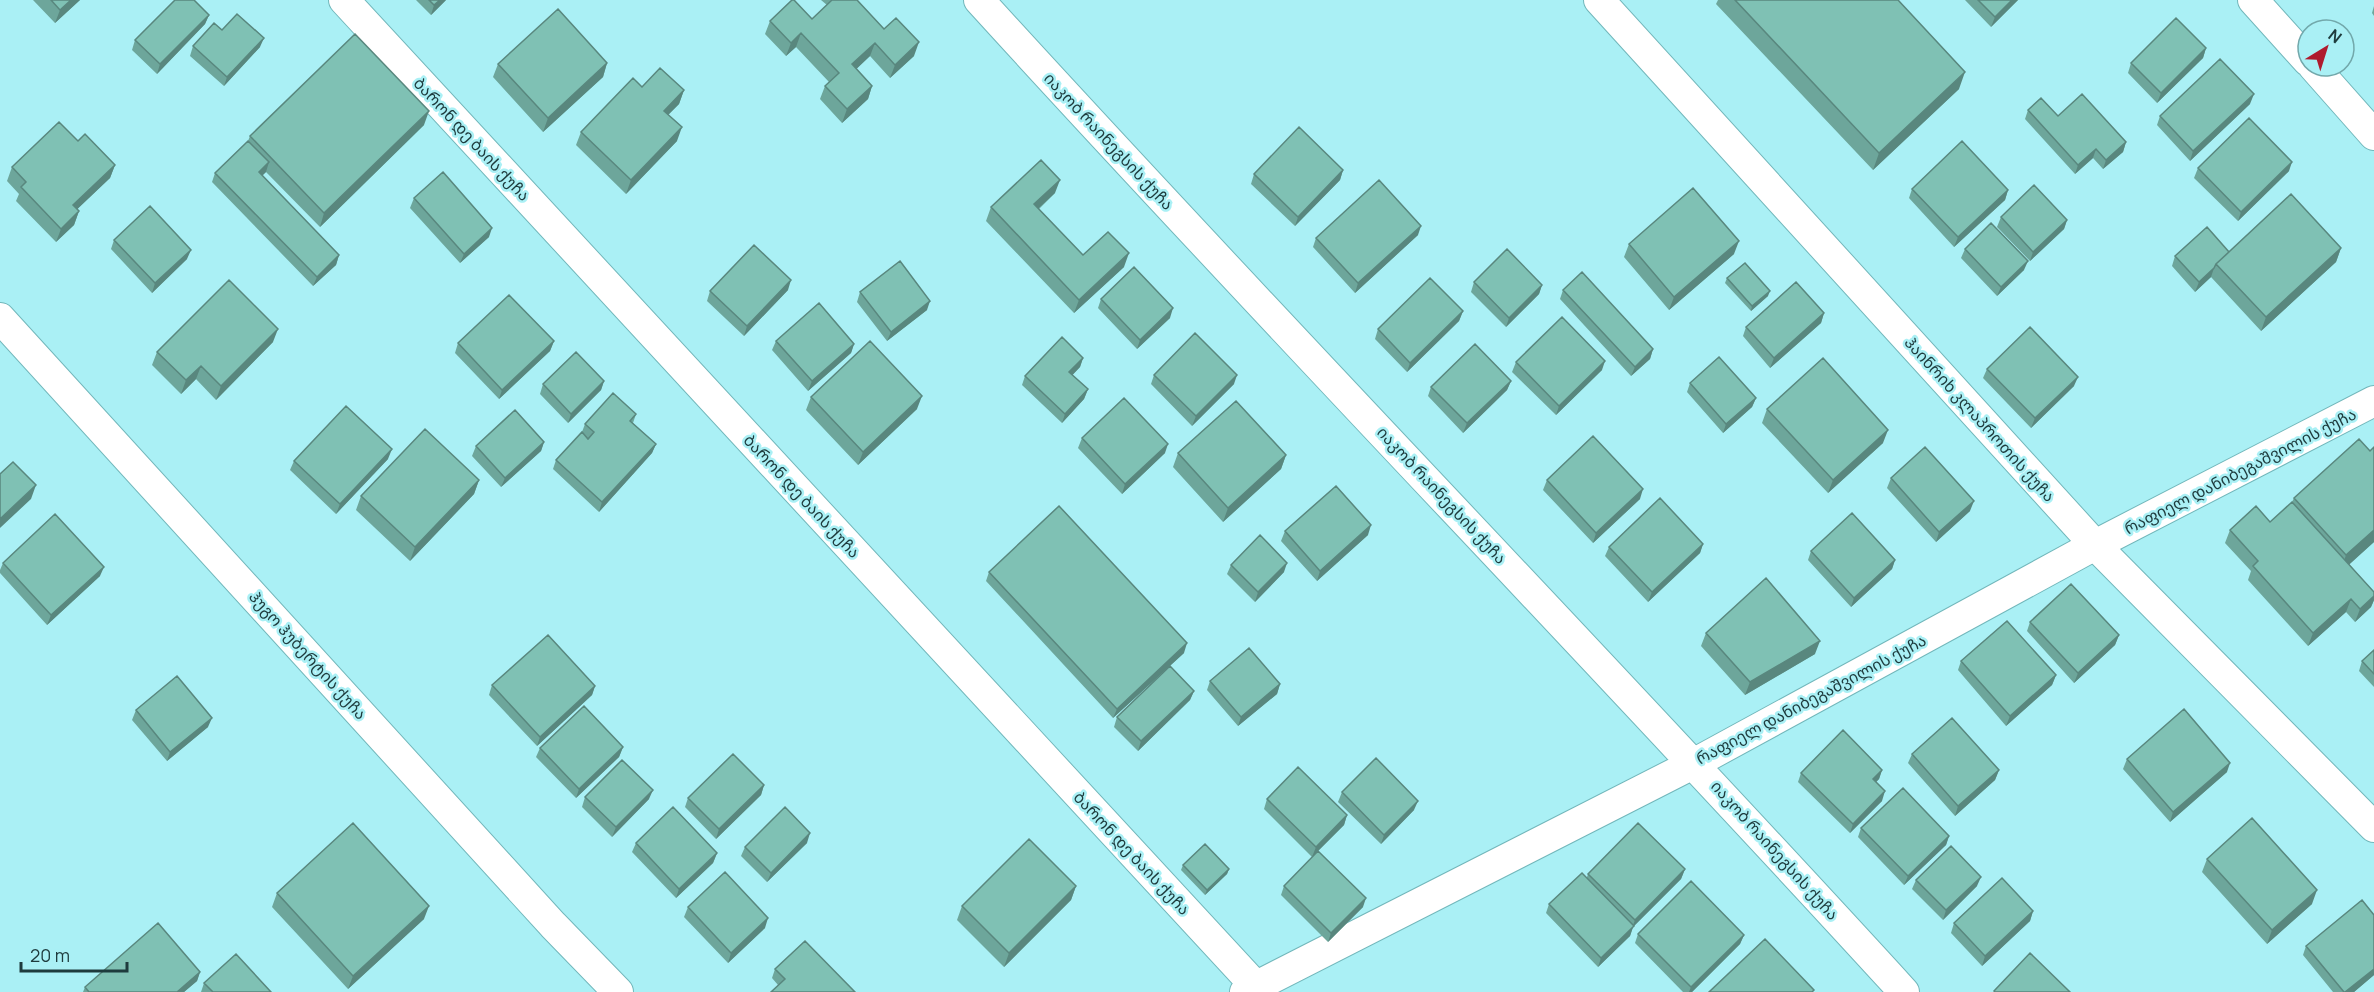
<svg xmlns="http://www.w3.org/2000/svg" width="2374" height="992" viewBox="0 0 2374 992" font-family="Manrope,'Noto Sans Georgian',sans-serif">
  <rect width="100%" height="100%" fill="#aaf0f5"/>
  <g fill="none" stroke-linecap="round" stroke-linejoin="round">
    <g stroke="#72b7bb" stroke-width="32">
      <path id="minor" d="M344,0L1261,992
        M979,0C1283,334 1599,658 1904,992
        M1599,0L2095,545L2374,827
        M2253,0L2308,61
        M2313,66L2374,135
        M0,318L553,925L618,992
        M1245,992L1695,763L2095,545L2374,401"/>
    </g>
    <use href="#minor" stroke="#fff" stroke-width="30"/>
  </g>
  <path fill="#6da69b" d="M33,0H80L55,23Z
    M416,0H446L431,15Z
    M821,0H857L884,29L914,56L890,78L870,56L856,69L872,86L868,99L842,123L820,99L825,86L829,82L796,47L786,56L765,34L770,21L812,19L827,5Z
    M1718,0H1898L1959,89L1873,170L1716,4Z
    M1965,0H2018L1991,27Z
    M2374,6V16L2372,13Z
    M209,15L205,24L157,74L132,50L135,40Z
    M222,30L260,47L224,86L190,56L193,46Z
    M2206,48L2203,58L2157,103L2128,73L2131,63Z
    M607,63L603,77L543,132L493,77L498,64Z
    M642,87L684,90L679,104L668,115L677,141L626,194L576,145L581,132Z
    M2250,104L2190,161L2157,125L2160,116Z
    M2028,110L2058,116L2126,142L2123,152L2103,169L2093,158L2075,174L2025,119Z
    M424,125L320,227L266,172L262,175L339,255L336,265L313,286L212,182L215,173L248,141L250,136Z
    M78,141L115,165L110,178L77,209L79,211L74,225L56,242L16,201L19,194L7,181L12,167Z
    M2198,168L2289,171L2238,221L2194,178Z
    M1343,170L1340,180L1295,226L1251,184L1254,174Z
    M1912,189L2008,190L2005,200L1954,247L1909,198Z
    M1055,193L1039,209L1083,255L1124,267L1074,313L986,221L991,207Z
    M414,198L489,237L460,263L410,208Z
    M2001,217L2067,220L2064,229L2030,261L1997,227Z
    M1418,235L1355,293L1313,247L1316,238Z
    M114,240L187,259L152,293L111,249Z
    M1629,244L1734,254L1669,310L1624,257Z
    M2341,248L2336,262L2261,331L2211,277L2195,292L2172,266L2175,256L2229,252Z
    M1965,249L2024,270L1997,296L1961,258Z
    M1727,278L1768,296L1751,311L1725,283Z
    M1474,282L1542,285L1539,294L1506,327L1471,292Z
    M788,290L744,336L707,301L710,291Z
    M1563,290L1653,349L1650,359L1631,376L1560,299Z
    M860,292L927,310L887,341L857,302Z
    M1101,299L1170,318L1137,349L1098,308Z
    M1463,311L1459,321L1407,372L1375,339L1378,329Z
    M1824,313L1821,323L1770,368L1743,336L1746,327Z
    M554,341L550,351L499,399L455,353L458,343Z
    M776,341L854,344L851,353L808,391L772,350Z
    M273,342L216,400L196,379L181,394L152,365L157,352Z
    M1083,358L1080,367L1072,375L1088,389L1084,399L1062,423L1022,385L1025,376Z
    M1516,362L1602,370L1556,415L1512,372Z
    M1987,369L2074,386L2031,428L1983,378Z
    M1154,375L1234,384L1192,426L1151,384Z
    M604,381L601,390L568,423L540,394L543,384Z
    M1511,381L1507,390L1463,433L1428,396L1431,387Z
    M1690,383L1756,398L1752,407L1723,433L1687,392Z
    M811,397L917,409L858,465L806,410Z
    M1767,409L1883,443L1828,493L1762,423Z
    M636,414L633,423L656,444L652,453L599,512L553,469L556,460L582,432L585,424Z
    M1082,438L1165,453L1122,494L1078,448Z
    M544,442L541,451L501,487L472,456L476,446Z
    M2374,447V542L2349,564L2374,592V600L2371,607L2355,622L2346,612L2308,646L2248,580L2251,571L2225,543L2230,530L2270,522L2292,502L2294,498L2370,451Z
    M1178,453L1286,455L1281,469L1223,522L1173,467Z
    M388,459L336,514L290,470L294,461Z
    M1891,478L1970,511L1936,542L1887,488Z
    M479,480L474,494L410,561L356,510L361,496Z
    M1547,480L1640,499L1593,543L1543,490Z
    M1285,531L1368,535L1317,581L1281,541Z
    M1703,544L1700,553L1648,602L1605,556L1609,547Z
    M1811,551L1895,560L1892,569L1851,607L1808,560Z
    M3,563L100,576L47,625L0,573V570Z
    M1231,565L1284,572L1255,602L1227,574Z
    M989,572L1184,653L1113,718L986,581Z
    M2030,622L2119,635L2115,645L2074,683L2027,631Z
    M1706,633L1815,654L1745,695L1701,646Z
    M2374,650V687L2359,671L2362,661Z
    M1961,661L2056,675L2052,685L2006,726L1958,670Z
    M1210,681L1280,684L1277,694L1238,726L1207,690Z
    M492,685L595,686L592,695L537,746L489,695Z
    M1194,691L1190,700L1138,751L1114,727L1117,717Z
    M136,710L208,727L167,761L132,720Z
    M623,747L619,757L576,798L536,757L540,748Z
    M1912,754L1999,770L1995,780L1955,816L1908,763Z
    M2127,759L2227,772L2170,822L2123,769Z
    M1882,770L1879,779L1876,782L1882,801L1850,833L1798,782L1801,773Z
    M764,785L761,795L716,839L685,807L688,798Z
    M1342,792L1414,810L1381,844L1338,802Z
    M585,797L649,799L612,837L582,807Z
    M1267,799L1347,815L1344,825L1312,857L1264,809Z
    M1861,828L1949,836L1946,845L1904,885L1858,837Z
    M636,843L717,853L713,863L676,898L632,852Z
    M807,843L767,882L741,856L745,847Z
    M2207,859L2312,904L2267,944L2202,872Z
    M1183,865L1229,869L1227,874L1205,895L1181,870Z
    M1685,869L1681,879L1633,927L1630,936L1598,967L1546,913L1549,904L1587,877L1588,874Z
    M1916,880L1977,886L1943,920L1912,889Z
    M1076,886L1071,900L1004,967L957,920L962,906Z
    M1284,886L1363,907L1328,942L1281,895Z
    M277,893L424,919L348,989L272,907Z
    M688,907L765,928L728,963L684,917Z
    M2033,911L2030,921L1982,966L1951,933L1954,923Z
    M2374,915V975L2354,992H2333L2303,955L2306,946Z
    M1638,934L1744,935L1740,944L1692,992H1683L1635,943Z
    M775,969L855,992L778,985L772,978Z
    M200,972L197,981L184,992H83L85,987Z
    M204,983L271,992H201Z"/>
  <path fill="#59877e" d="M71,0H80L55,23L60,10Z
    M440,0H446L431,15L434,5Z
    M2012,0H2018L1991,27L1995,17Z
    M209,15L205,24L157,74L160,64Z
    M801,33L796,47L786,56L791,43Z
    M264,38L260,47L224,86L227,77Z
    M919,42L914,56L890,78L895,65Z
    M875,43L870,56L847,78L852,64Z
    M2206,48L2203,58L2157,103L2161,93Z
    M607,63L603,77L543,132L548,118Z
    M1965,72L1959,89L1873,170L1879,153Z
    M872,86L868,99L842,123L847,109Z
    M684,90L679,104L659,124L664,111Z
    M2254,94L2250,104L2190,161L2193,151Z
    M429,111L424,125L320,227L324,213Z
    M682,127L677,141L626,194L631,180Z
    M2126,142L2123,152L2103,169L2106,160Z
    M2096,149L2093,158L2075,174L2078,165Z
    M269,162L266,172L256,182L259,172Z
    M2292,162L2289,171L2238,221L2241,212Z
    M115,165L110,178L68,218L73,205Z
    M1343,170L1340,180L1295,226L1298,217Z
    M1060,180L1055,193L1029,217L1034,204Z
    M2008,190L2005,200L1954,247L1958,237Z
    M79,211L74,225L56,242L61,229Z
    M2067,220L2064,229L2030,261L2033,252Z
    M1421,226L1418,235L1355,293L1358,283Z
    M492,228L489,237L460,263L464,254Z
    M1739,241L1734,254L1669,310L1674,297Z
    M2341,248L2336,262L2261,331L2266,317Z
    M191,250L187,259L152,293L155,283Z
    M1129,253L1124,267L1074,313L1079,300Z
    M339,255L336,265L313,286L317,277Z
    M2028,261L2024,270L1997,296L2001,287Z
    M2214,268L2211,277L2195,292L2199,282Z
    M791,280L788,290L744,336L747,326Z
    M1542,285L1539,294L1506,327L1509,318Z
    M1770,291L1768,296L1751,311L1752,306Z
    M930,301L927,310L887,341L891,332Z
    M1173,308L1170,318L1137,349L1140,340Z
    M1463,311L1459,321L1407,372L1410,363Z
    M1824,313L1821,323L1770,368L1774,358Z
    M278,329L273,342L216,400L221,386Z
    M554,341L550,351L499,399L502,390Z
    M854,344L851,353L808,391L812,381Z
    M1653,349L1650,359L1631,376L1635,367Z
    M1083,358L1080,367L1066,382L1069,372Z
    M1605,361L1602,370L1556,415L1559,406Z
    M201,366L196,379L181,394L186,380Z
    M1237,375L1234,384L1192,426L1196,416Z
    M2078,377L2074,386L2031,428L2035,418Z
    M604,381L601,390L568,423L571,414Z
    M1511,381L1507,390L1463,433L1467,423Z
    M1088,389L1084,399L1062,423L1065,414Z
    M922,396L917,409L858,465L863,452Z
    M1756,398L1752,407L1723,433L1726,424Z
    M1888,430L1883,443L1828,493L1833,480Z
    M544,442L541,451L501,487L505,478Z
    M656,444L652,453L599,512L602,502Z
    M1168,444L1165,453L1122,494L1125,484Z
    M392,449L388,459L336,514L340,504Z
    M1286,455L1281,469L1223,522L1228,508Z
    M479,480L474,494L410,561L415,547Z
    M36,485L31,499L0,528V519Z
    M1643,489L1640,499L1593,543L1596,533Z
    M1974,501L1970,511L1936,542L1939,532Z
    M1371,525L1368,535L1317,581L1320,571Z
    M2374,530V542L2340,573L2346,555Z
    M1703,544L1700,553L1648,602L1652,592Z
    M1895,560L1892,569L1851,607L1854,598Z
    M1287,563L1284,572L1255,602L1258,592Z
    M104,567L100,576L47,625L51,615Z
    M2374,596V600L2371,607L2355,622L2360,609Z
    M2351,599L2346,612L2308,646L2313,633Z
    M2119,635L2115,645L2074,683L2078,673Z
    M1820,641L1815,654L1745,695L1750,682Z
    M1187,643L1184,653L1113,718L1117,709Z
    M2056,675L2052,685L2006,726L2010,716Z
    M1280,684L1277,694L1238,726L1241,717Z
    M595,686L592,695L537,746L540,737Z
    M1194,691L1190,700L1138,751L1141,741Z
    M212,718L208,727L167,761L170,752Z
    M623,747L619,757L576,798L579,789Z
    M2230,763L2227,772L2170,822L2173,812Z
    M1882,770L1879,779L1870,788L1873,779Z
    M1999,770L1995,780L1955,816L1958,806Z
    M764,785L761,795L716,839L719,829Z
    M653,790L649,799L612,837L616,827Z
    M1885,791L1882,801L1850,833L1853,824Z
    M1418,801L1414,810L1381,844L1384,835Z
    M1347,815L1344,825L1312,857L1316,847Z
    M810,833L807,843L767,882L771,873Z
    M1949,836L1946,845L1904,885L1908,876Z
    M717,853L713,863L676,898L679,889Z
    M1229,869L1227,874L1205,895L1207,890Z
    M1685,869L1681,879L1633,927L1630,936L1598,967L1601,958L1632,928L1635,920Z
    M1981,877L1977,886L1943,920L1946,910Z
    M1076,886L1071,900L1004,967L1009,953Z
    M2317,890L2312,904L2267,944L2272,930Z
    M1366,898L1363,907L1328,942L1331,933Z
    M429,906L424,919L348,989L353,976Z
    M2033,911L2030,921L1982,966L1985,956Z
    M768,918L765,928L728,963L731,953Z
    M1744,935L1740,944L1692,992H1689L1691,987Z
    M2374,969V975L2354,992H2345Z
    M200,972L197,981L184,992H177Z"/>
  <path fill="#7fc1b4" stroke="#59877e" stroke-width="1.5" d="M51,0H71L60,10Z
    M175,0H194L209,15L160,64L135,40Z
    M429,0H440L434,5Z
    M792,0H794L812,19L832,0H857L884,29L896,18L919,42L895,65L875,43L852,64L872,86L847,109L825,86L839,73L801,33L791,43L770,21Z
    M1735,0H1898L1965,72L1879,153Z
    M1978,0H2012L1995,17Z
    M558,9L607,63L548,118L498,64Z
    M237,14L264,38L227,77L193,46L214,23L222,30Z
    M2176,18L2206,48L2161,93L2131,63Z
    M355,34L429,111L324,213L250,136Z
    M2220,59L2254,94L2193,151L2160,116Z
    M660,68L684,90L664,111L682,127L631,180L581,132L633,78L642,87Z
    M2082,94L2126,142L2106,160L2096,149L2078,165L2028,110L2041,98L2058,116Z
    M2249,118L2292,162L2241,212L2198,168Z
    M59,122L78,141L85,134L115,165L73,205L79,211L61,229L21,187L26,182L12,167Z
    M1299,127L1343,170L1298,217L1254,174Z
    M248,141L269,162L259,172L339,255L317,277L215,173Z
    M1962,141L2008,190L1958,237L1912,189Z
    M1041,160L1060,180L1034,204L1083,255L1108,232L1129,253L1079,300L991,207Z
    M443,172L492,228L464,254L414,198Z
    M1379,180L1421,226L1358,283L1316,238Z
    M2034,185L2067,220L2033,252L2001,217Z
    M1693,188L1739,241L1674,297L1629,244Z
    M2291,194L2341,248L2266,317L2216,264Z
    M150,206L191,250L155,283L114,240Z
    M1991,223L2028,261L2001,287L1965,249Z
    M2207,227L2229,252L2216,264L2214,268L2199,282L2175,256Z
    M754,245L791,280L747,326L710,291Z
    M1507,249L1542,285L1509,318L1474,282Z
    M900,261L930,301L891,332L860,292Z
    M1745,263L1770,291L1752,306L1727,278Z
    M1134,267L1173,308L1140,340L1101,299Z
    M1582,272L1653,349L1635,367L1563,290Z
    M1430,278L1463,311L1410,363L1378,329Z
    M229,280L278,329L221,386L201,366L186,380L157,352Z
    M1796,282L1824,313L1774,358L1746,327Z
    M509,295L554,341L502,390L458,343Z
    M819,303L854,344L812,381L776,341Z
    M1562,317L1605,361L1559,406L1516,362Z
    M2030,327L2078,377L2035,418L1987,369Z
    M1195,333L1237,375L1196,416L1154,375Z
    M1062,337L1083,358L1069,372L1088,389L1065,414L1025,376Z
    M870,341L922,396L863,452L811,397Z
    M1475,344L1511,381L1467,423L1431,387Z
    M576,352L604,381L571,414L543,384Z
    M1719,357L1756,398L1726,424L1690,383Z
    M1823,358L1888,430L1833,480L1767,409Z
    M613,393L636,414L630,421L656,444L602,502L556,460L582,432L588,439L594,432L585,424Z
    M1124,398L1168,444L1125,484L1082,438Z
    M1236,401L1286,455L1228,508L1178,453Z
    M346,406L392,449L340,504L294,461Z
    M515,410L544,442L505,478L476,446Z
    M425,429L479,480L415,547L361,496Z
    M1593,436L1643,489L1596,533L1547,480Z
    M2359,439L2370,451L2374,447V530L2346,555L2294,498Z
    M1925,447L1974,501L1939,532L1891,478Z
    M13,462L36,485L0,519V474Z
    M1336,486L1371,525L1320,571L1285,531Z
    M1660,498L1703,544L1652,592L1609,547Z
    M2292,502L2374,592V596L2360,609L2351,599L2313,633L2253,566L2258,561L2230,530L2256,506L2270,522Z
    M1059,506L1187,643L1117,709L989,572Z
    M1852,513L1895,560L1854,598L1811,551Z
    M55,514L104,567L51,615L3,563Z
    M1260,535L1287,563L1258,592L1231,565Z
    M1766,578L1820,641L1750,682L1706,633Z
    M2071,584L2119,635L2078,673L2030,622Z
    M2007,621L2056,675L2010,716L1961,661Z
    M548,635L595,686L540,737L492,685Z
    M1249,648L1280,684L1241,717L1210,681Z
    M2374,650V674L2362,661Z
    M1170,666L1194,691L1141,741L1117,717Z
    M177,676L212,718L170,752L136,710Z
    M584,706L623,747L579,789L540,748Z
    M2184,709L2230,763L2173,812L2127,759Z
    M1952,718L1999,770L1958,806L1912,754Z
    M1843,730L1882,770L1873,779L1885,791L1853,824L1801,773Z
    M733,754L764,785L719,829L688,798Z
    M1376,758L1418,801L1384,835L1342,792Z
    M622,760L653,790L616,827L585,797Z
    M1298,767L1347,815L1316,847L1267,799Z
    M1903,788L1949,836L1908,876L1861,828Z
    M673,807L717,853L679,889L636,843Z
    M785,807L810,833L771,873L745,847Z
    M2252,818L2317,890L2272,930L2207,859Z
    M353,823L429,906L353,976L277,893Z
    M1638,823L1685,869L1635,920L1588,874Z
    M1029,839L1076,886L1009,953L962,906Z
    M1205,844L1229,869L1207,890L1183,865Z
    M1951,846L1981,877L1946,910L1916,880Z
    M1318,851L1366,898L1331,933L1284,886Z
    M725,872L768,918L731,953L688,907Z
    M1582,873L1634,926L1601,958L1549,904Z
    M2002,878L2033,911L1985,956L1954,923Z
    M1691,881L1744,935L1691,987L1638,934Z
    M2362,900L2374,915V969L2345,992H2344L2306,946Z
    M158,923L200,972L177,992H89L85,987Z
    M1765,939L1814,990L1812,992H1709Z
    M805,941L855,992H771L785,979L775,969Z
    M2030,953L2070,992H1995L1994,991Z
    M236,954L271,992H213L204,983Z"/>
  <g text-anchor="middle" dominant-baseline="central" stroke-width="5" stroke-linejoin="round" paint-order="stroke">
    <g font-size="16" fill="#1e3b3d" stroke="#aaf0f5">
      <text transform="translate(472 139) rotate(47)">ბარონ დე ბაის ქუჩა</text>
      <text transform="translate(1109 141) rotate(47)">იაკობ რაინეგსის ქუჩა</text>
      <text transform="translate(1980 419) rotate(48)">ჰაინრიხ კლაპროთის ქუჩა</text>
      <text transform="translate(2240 471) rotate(-27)">რაფიელ დანიბეგაშვილის ქუჩა</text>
      <text transform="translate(1442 495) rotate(47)">იაკობ რაინეგსის ქუჩა</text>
      <text transform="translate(802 496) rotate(47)">ბარონ დე ბაის ქუჩა</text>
      <text transform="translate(308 655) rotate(48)">ჰუგო ჰუბერტის ქუჩა</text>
      <text transform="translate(1811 699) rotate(-28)">რაფიელ დანიბეგაშვილის ქუჩა</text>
      <text transform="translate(1775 850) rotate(48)">იაკობ რაინეგსის ქუჩა</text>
      <text transform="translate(1132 853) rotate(47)">ბარონ დე ბაის ქუჩა</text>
    </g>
  </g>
  <g transform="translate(2326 48) rotate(38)"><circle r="28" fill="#aaf0f5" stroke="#72a8ab" stroke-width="1.5"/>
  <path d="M0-4.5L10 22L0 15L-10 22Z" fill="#af1b2e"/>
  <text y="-9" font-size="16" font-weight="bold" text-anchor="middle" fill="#1e3b3d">N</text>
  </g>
  <path d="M21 962v9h106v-9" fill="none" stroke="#1e3b3d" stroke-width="3"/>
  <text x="30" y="962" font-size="18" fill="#1e3b3d" stroke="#aaf0f5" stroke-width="4.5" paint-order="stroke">20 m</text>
</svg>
